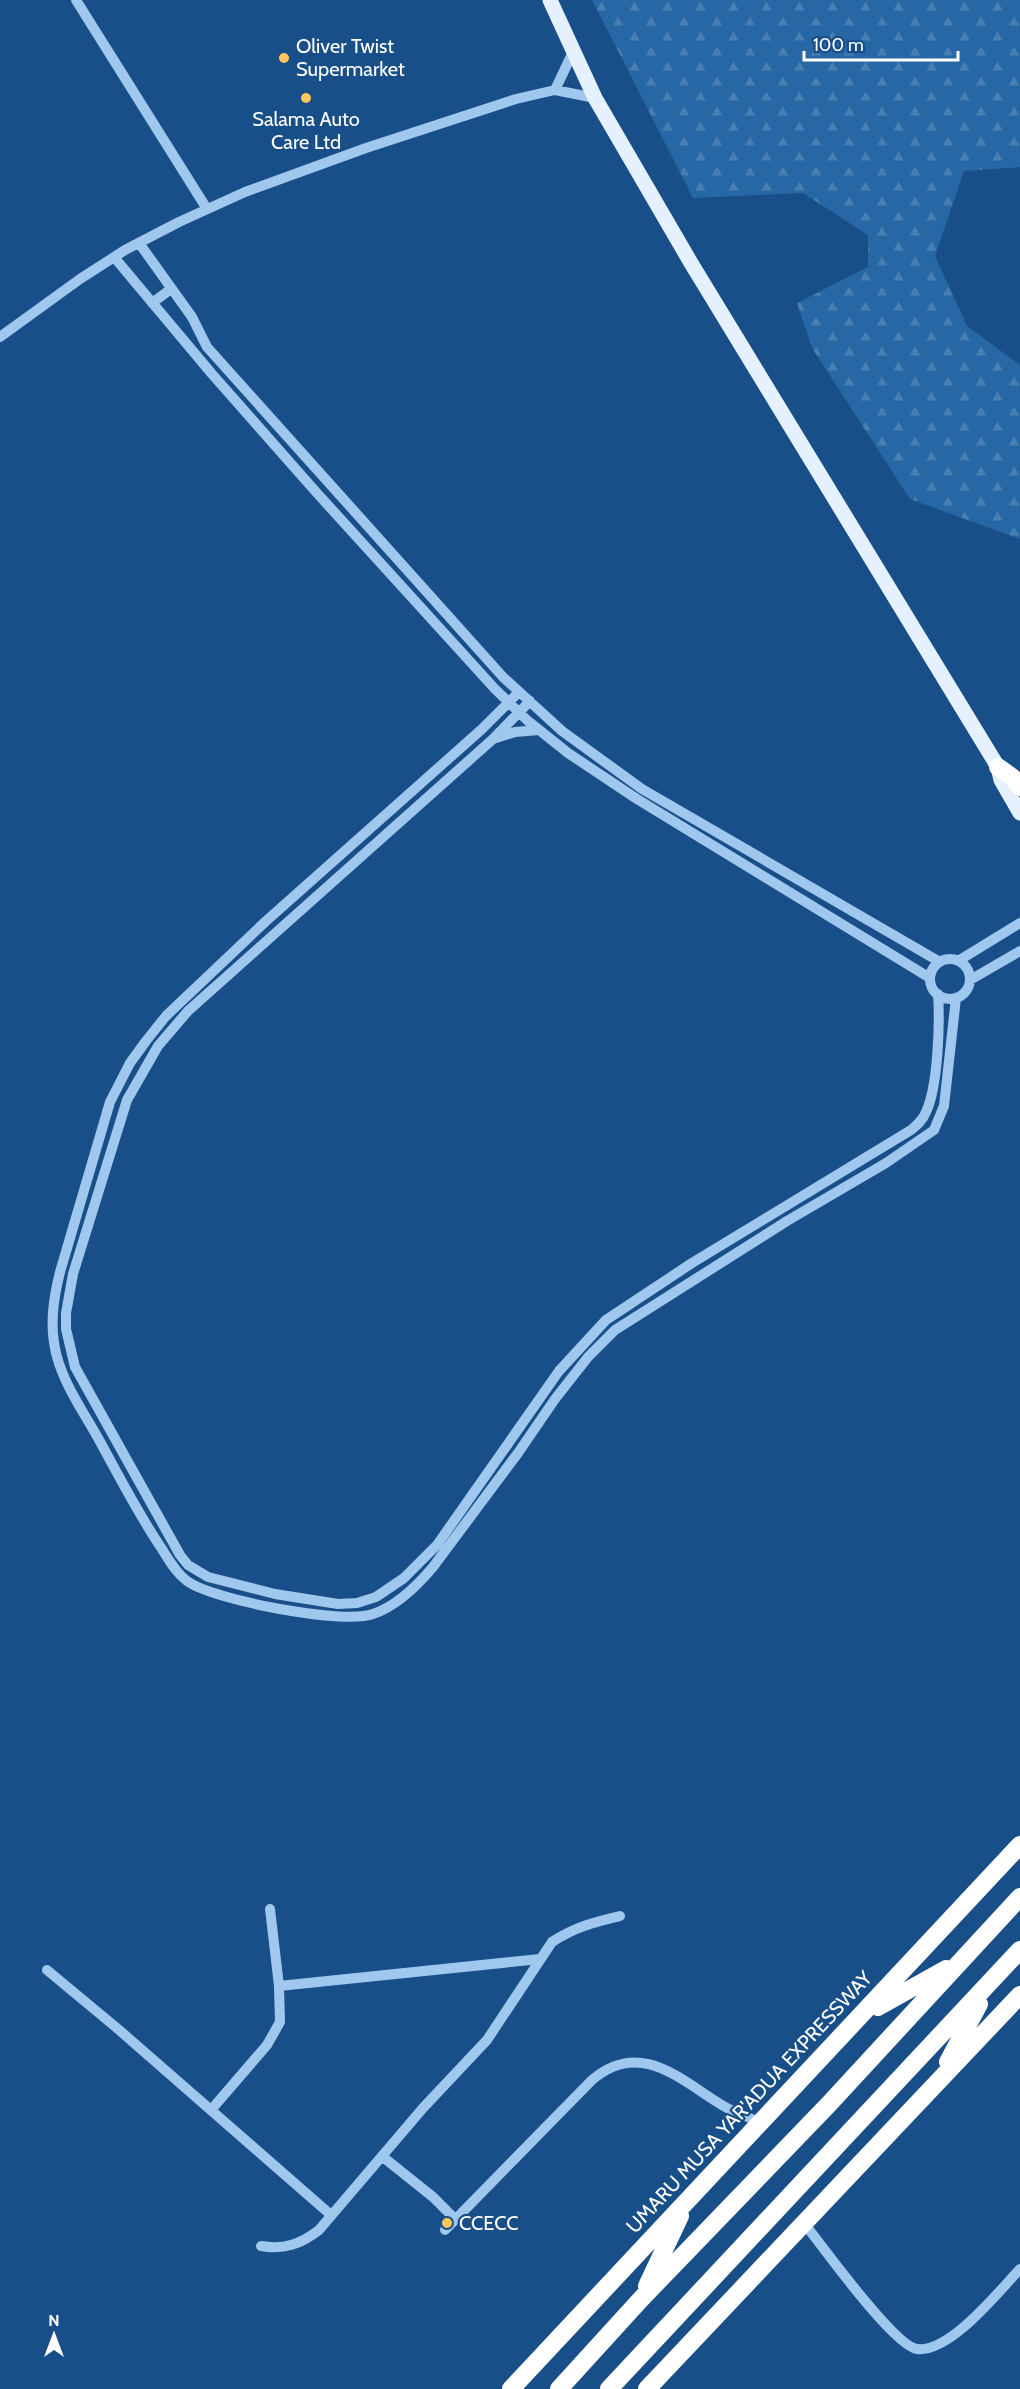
<svg xmlns="http://www.w3.org/2000/svg" width="1020" height="2389" viewBox="0 0 1020 2389" font-family="Cabin,sans-serif">
  <defs>
    <pattern id="forest-firs" width="22" height="20" patternUnits="userSpaceOnUse" patternTransform="scale(1.5)"><rect width="22" height="20" fill="#2867a5"/><path d="M5 1l3.5 6h-7zM16 11l3.5 6h-7z" fill="#487eb2"/></pattern>
  </defs>
  <rect width="100%" height="100%" fill="#184f88"/>
  <path fill="url(#forest-firs)" d="M592,0H1020V167L964,171L935,256L967,326L1020,365V539L910,499L812,348L797,303L868,267V235L803,193L693,198Z"/>
  <g fill="none" stroke-linecap="round" stroke-linejoin="round">
    <path stroke="#a0c7ed" stroke-width="10" d="M76,0L207,209
      M555,90L573,52
      M139,243L192,317L207,347L503,677L562,731L642,789L940,962
      M114,257L212,374L316,492L495,689L528,721L568,753L637,799L930,978
      M152,303L171,289
      M0,337L80,279L125,250L179,222L245,192L366,148L516,99L555,90L595,98
      M519,692L482,729L265,922L166,1016L146,1041L130,1063L110,1102L60,1272C53,1300 49,1328 57,1357C65,1386 84,1413 98,1438C119,1476 138,1514 162,1549C169,1560 176,1573 187,1581C213,1600 343,1625 373,1614C397,1606 417,1586 433,1567L518,1453L555,1399L588,1357L615,1330L787,1221L886,1163L934,1130L944,1106L956,998
      M530,701L493,739L188,1011L158,1046L127,1100L73,1274L66,1313V1329L75,1367L180,1555L188,1565L208,1577L275,1594L338,1604L357,1603L376,1597L404,1578L437,1545L559,1371L606,1320L692,1263L911,1130C917,1125 923,1120 926,1112C938,1087 940,1023 938,994
      M496,738L515,732L539,730
      M930 979a20 20 0 1 1 40 0a20 20 0 1 1-40 0Z
      M958,961L1020,923
      M970,980L1020,951
      M47,1970L118,2029L331,2215
      M279,1986L540,1959
      M211,2110L267,2045L280,2022L279,1986L270,1909
      M383,2157L433,2197L455,2219
      M804,2223C822,2246 894,2346 917,2349C950,2353 999,2291 1020,2269
      M445,2230L592,2080C642,2037 683,2083 727,2108C738,2113 750,2118 761,2123
      M261,2246C284,2250 301,2244 319,2230L423,2108L487,2040L552,1942C574,1927 595,1922 620,1916"/>
    <path stroke="#e6f1ff" stroke-width="15" d="M550,0L595,98L691,263L998,767L1001,780L1020,813"/>
    <path stroke="#fff" stroke-width="18" d="M998,767L1012,777L1020,787
      M878,2007L946,1969
      M948,2062L979,2004
      M647,2286L680,2216
      M511,2389L1020,1845
      M559,2389L641,2299L829,2104L1020,1897
      M609,2389L1020,1950
      M647,2389L1020,1995"/>
  </g>
  <g fill="#ffc65c" stroke="#184f88" stroke-width="2">
    <circle cx="284" cy="58" r="6"/>
    <circle cx="306" cy="98" r="6"/>
    <circle cx="447" cy="2223" r="6"/>
  </g>
  <g text-anchor="middle" dominant-baseline="central" stroke-width="4.5" stroke-linejoin="round" paint-order="stroke">
    <g font-size="20" fill="#fff" stroke="#184f88" text-anchor="start">
      <text x="296" y="46">Oliver Twist<tspan x="296" dy="23">Supermarket</tspan></text>
      <text x="306" y="119" text-anchor="middle">Salama Auto<tspan x="306" dy="23">Care Ltd</tspan></text>
      <text x="459" y="2223">CCECC</text>
    </g>
    <g font-size="20" fill="#fff" stroke="#184f88">
      <text transform="translate(749 2102) rotate(-47)">UMARU MUSA YAR'ADUA EXPRESSWAY</text>
    </g>
  </g>
  <g transform="translate(54 2335)" stroke="#184f88" stroke-width="4.5" paint-order="stroke">
  <path d="M0-4.5L10 22L0 15L-10 22Z" fill="#ffffff"/>
  <text y="-9" font-size="16" font-weight="bold" text-anchor="middle" fill="#ffffff">N</text>
  </g>
  <path d="M804 51v9h154v-9" fill="none" stroke="#ffffff" stroke-width="3"/>
  <text x="813" y="51" font-size="18" fill="#ffffff" stroke="#184f88" stroke-width="4.5" paint-order="stroke">100 m</text>
</svg>
